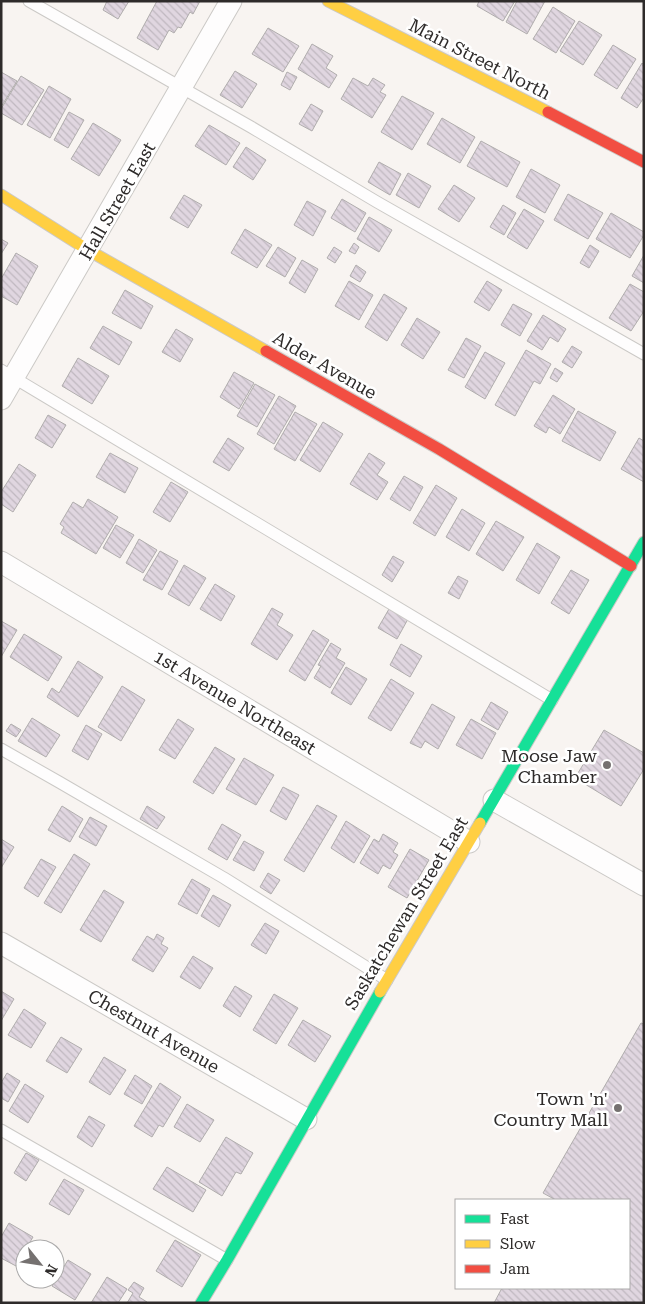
<svg xmlns="http://www.w3.org/2000/svg" width="645" height="1304" viewBox="0 0 645 1304" font-family="'Roboto Serif',serif">
  <defs>
    <pattern id="building-back-hatch" width="6" height="6" patternUnits="userSpaceOnUse" patternTransform="scale(1.25)"><rect width="6" height="6" fill="#e0d6e0"/><path d="M-1 5l2 2M0 0l6 6M5-1l2 2" fill="none" stroke="#c0b8c0"/></pattern>
  </defs>
  <rect width="100%" height="100%" fill="#f8f4f1"/>
  <path fill="url(#building-back-hatch)" stroke="#b0adad" d="M107,1H129L118,19L103,10Z
    M157,1H200L193,14L190,12L181,28L178,27L174,33L169,30L158,50L137,38Z
    M479,1H515L503,21L477,6Z
    M517,1H545L527,34L506,22Z
    M553,7L575,21L556,53L533,39Z
    M579,21L602,35L583,65L560,51Z
    M268,28L299,46L283,72L252,54Z
    M312,44L333,56L326,68L337,75L329,88L298,69Z
    M613,45L636,59L617,89L594,75Z
    M642,63L644,65V100L643,99L637,108L621,98Z
    M235,71L257,84L242,108L220,95Z
    M1,72L17,81L1,107Z
    M287,72L297,77L290,90L281,85Z
    M21,76L44,90L22,125L1,113V109Z
    M353,78L368,86L373,78L385,85L380,92L386,95L372,118L341,99Z
    M49,86L71,99L50,138L27,125Z
    M402,96L434,113L412,150L381,132Z
    M311,104L323,111L312,131L299,124Z
    M69,112L84,120L68,148L54,140Z
    M442,118L475,137L460,163L427,144Z
    M93,123L121,140L99,176L71,159Z
    M209,125L240,143L226,165L195,146Z
    M481,141L520,162L507,187L467,166Z
    M246,147L266,160L253,180L233,167Z
    M379,162L401,174L390,195L368,182Z
    M531,169L560,185L545,213L516,197Z
    M408,173L431,186L419,208L396,195Z
    M454,185L475,198L459,222L438,209Z
    M568,194L603,213L588,239L554,220Z
    M184,195L202,205L188,228L170,218Z
    M342,199L366,213L355,232L331,218Z
    M307,201L326,211L313,236L294,225Z
    M503,205L516,213L504,235L490,227Z
    M524,209L544,221L527,249L507,237Z
    M611,213L644,232V235L630,258L596,239Z
    M369,217L392,230L379,252L357,239Z
    M245,229L272,245L257,268L231,253Z
    M1,239L8,243L1,254Z
    M354,243L359,247L355,254L349,251Z
    M590,245L599,251L589,268L580,263Z
    M278,247L296,258L285,277L266,266Z
    M334,247L342,252L335,263L327,258Z
    M16,253L38,266L17,305L1,296V279Z
    M644,255V283L632,276Z
    M302,260L318,269L305,293L289,283Z
    M356,265L366,272L360,282L350,276Z
    M349,281L373,295L359,320L335,306Z
    M487,281L502,290L489,311L474,302Z
    M630,284L644,292V311L631,331L609,318Z
    M125,290L153,306L141,329L112,313Z
    M384,294L407,308L387,341L365,327Z
    M513,304L532,314L520,336L501,325Z
    M543,315L566,329L558,342L550,337L542,350L527,341Z
    M417,318L440,332L423,359L401,345Z
    M103,326L132,342L119,365L90,348Z
    M176,329L193,339L180,362L162,352Z
    M466,338L481,346L464,378L448,370Z
    M572,346L582,352L572,368L562,362Z
    M526,350L551,364L540,384L534,381L515,416L495,405Z
    M485,352L505,363L485,399L465,387Z
    M78,358L109,376L92,404L62,386Z
    M555,368L563,373L557,382L550,378Z
    M234,372L254,383L239,409L220,397Z
    M255,384L275,395L257,427L237,416Z
    M553,395L575,409L560,434L549,427L546,433L534,426Z
    M279,396L296,406L274,444L257,434Z
    M578,411L616,432L600,461L562,441Z
    M295,412L317,424L295,461L274,449Z
    M48,415L66,425L52,448L35,438Z
    M323,422L343,434L320,472L300,460Z
    M228,438L244,448L229,471L213,462Z
    M639,438L644,441V482L621,469Z
    M110,453L138,468L125,493L96,477Z
    M369,453L385,463L377,475L388,482L377,500L350,484Z
    M19,464L36,475L13,512L1,504V492Z
    M404,476L423,487L410,511L390,499Z
    M171,482L188,492L170,522L153,512Z
    M436,485L457,498L435,536L413,523Z
    M88,499L118,517L96,554L61,533L64,527L60,524L73,502L83,508Z
    M462,509L485,523L469,551L446,537Z
    M496,521L524,537L503,571L476,554Z
    M116,525L134,535L120,558L103,548Z
    M139,539L157,550L143,573L126,563Z
    M537,543L560,557L539,594L516,580Z
    M160,551L178,561L162,590L143,580Z
    M393,556L404,562L392,582L382,575Z
    M184,565L206,578L189,606L168,594Z
    M571,570L589,580L569,614L551,603Z
    M458,576L468,581L459,599L448,593Z
    M215,584L235,596L221,621L200,609Z
    M272,608L283,614L277,625L293,635L277,660L251,644Z
    M389,609L408,619L397,639L378,628Z
    M1,621L17,630L1,657Z
    M313,630L329,640L305,681L289,671Z
    M24,634L62,657L48,681L10,657Z
    M331,643L341,649L336,658L345,663L330,688L314,678L321,666L318,665Z
    M401,644L422,656L410,677L390,665Z
    M78,661L103,677L78,717L47,697L52,688L59,693Z
    M346,667L367,679L351,705L331,693Z
    M391,679L414,693L391,731L368,718Z
    M122,686L145,700L121,741L98,727Z
    M491,702L508,712L498,730L481,720Z
    M432,704L455,717L438,749L425,741L421,748L410,743Z
    M32,718L60,735L46,757L18,741Z
    M178,719L194,729L175,759L159,750Z
    M471,719L496,733L482,759L456,745Z
    M11,724L21,730L16,737L6,731Z
    M86,725L102,734L88,760L72,751Z
    M604,730L644,753V769L621,806L575,778Z
    M215,747L235,759L213,794L193,782Z
    M244,758L274,775L256,805L226,789Z
    M283,787L299,795L286,820L270,811Z
    M317,805L337,816L304,872L284,860Z
    M62,806L83,819L70,842L48,830Z
    M147,806L165,817L157,829L140,819Z
    M90,817L107,826L96,846L79,837Z
    M346,821L370,836L354,863L331,848Z
    M222,824L241,835L227,860L208,849Z
    M383,834L398,843L393,852L398,855L390,869L383,865L378,874L360,863L374,839L379,842Z
    M1,839L14,847L1,868Z
    M244,841L264,852L254,871L233,860Z
    M410,849L429,860L407,898L388,887Z
    M74,854L90,864L61,913L44,903Z
    M41,859L56,867L38,897L24,888Z
    M268,873L280,880L271,894L260,887Z
    M192,879L210,889L197,914L178,904Z
    M104,890L124,902L101,942L80,930Z
    M213,895L231,905L219,927L201,916Z
    M265,923L279,931L266,954L251,945Z
    M157,934L164,938L161,944L168,948L153,972L132,960L147,936L154,940Z
    M193,956L213,968L200,989L180,977Z
    M235,986L252,996L240,1017L223,1006Z
    M1,991L14,999L1,1021Z
    M274,994L298,1008L276,1044L253,1030Z
    M24,1009L46,1023L31,1048L8,1035Z
    M303,1020L331,1036L315,1062L288,1045Z
    M641,1023L644,1024V1303H494L502,1288H629V1200H553L554,1199L543,1193Z
    M61,1037L82,1049L67,1073L46,1061Z
    M104,1057L126,1070L110,1095L89,1082Z
    M7,1073L20,1081L8,1102L1,1098V1083Z
    M135,1075L152,1086L142,1104L124,1094Z
    M160,1083L181,1097L163,1127L159,1125L152,1137L134,1126Z
    M25,1084L44,1096L28,1123L9,1111Z
    M187,1104L214,1120L200,1142L174,1127Z
    M89,1116L105,1125L92,1147L77,1137Z
    M226,1137L253,1153L241,1174L236,1172L222,1196L199,1182Z
    M26,1153L39,1160L26,1181L14,1173Z
    M167,1167L206,1190L193,1212L153,1189Z
    M64,1179L84,1190L69,1215L49,1204Z
    M9,1223L33,1237L26,1249H25L16,1266L1,1258V1237Z
    M175,1240L201,1255L182,1287L156,1271Z
    M39,1241L51,1249H34Z
    M68,1260L91,1274L75,1300L52,1286Z
    M107,1277L127,1289L118,1303H91Z
    M134,1282L144,1288L139,1297L147,1302V1303H127L133,1293L128,1290Z"/>
  <g fill="none" stroke-linecap="round" stroke-linejoin="round">
    <g stroke="#cbc9c6" stroke-width="13">
      <path id="lane" d="M29,1L251,127L377,202L644,354
        M1,370L552,700
        M1,749L59,782L224,878L387,980
        M1,1130L227,1260"/>
    </g>
    <g stroke="#cbc9c6" stroke-width="23">
      <path id="street" d="M1,399L231,1
        M1,562L469,842
        M494,800L644,885
        M1,943L306,1119"/>
    </g>
    <g stroke="#cbc9c6" stroke-width="13">
      <path id="fast" d="M480,823L644,542
        M201,1303L227,1260L380,992"/>
    </g>
    <g stroke="#cbc9c6" stroke-width="13">
      <path id="slow" d="M328,1L548,112
        M1,195L88,250L266,351
        M380,992L480,823"/>
    </g>
    <g stroke="#cbc9c6" stroke-width="13">
      <path id="jam" d="M548,112L644,162
        M266,351L439,449L631,566"/>
    </g>
    <use href="#lane" stroke="#fefdfd" stroke-width="11"/>
    <use href="#street" stroke="#fefdfd" stroke-width="21"/>
    <use href="#fast" stroke="#16e098" stroke-width="11"/>
    <use href="#slow" stroke="#ffcf43" stroke-width="11"/>
    <use href="#jam" stroke="#f24e42" stroke-width="11"/>
  </g>
  <g fill="#757170" stroke="#fff" stroke-width="2">
    <circle cx="607" cy="765" r="5"/>
    <circle cx="618" cy="1108" r="5"/>
  </g>
  <g text-anchor="middle" dominant-baseline="central" stroke-width="5" stroke-linejoin="round" paint-order="stroke">
    <g font-size="18" fill="#2e2b2a" stroke="#fff">
      <text transform="translate(480 59) rotate(27)">Main Street North</text>
      <text transform="translate(117 201) rotate(-60)">Hall Street East</text>
      <text transform="translate(325 365) rotate(30)">Alder Avenue</text>
      <text transform="translate(235 702) rotate(31)">1st Avenue Northeast</text>
      <text transform="translate(406 913) rotate(-59)">Saskatchewan Street East</text>
      <text transform="translate(154 1031) rotate(30)">Chestnut Avenue</text>
    </g>
    <g font-size="18" fill="#2e2b2a" stroke="#fff" text-anchor="end">
      <text x="597" y="755">Moose Jaw<tspan x="597" dy="21">Chamber</tspan></text>
      <text x="608" y="1098">Town 'n'<tspan x="608" dy="21">Country Mall</tspan></text>
    </g>
  </g>
  <rect width="645" height="1304" fill="none" stroke="#2e2b2a" stroke-width="5"/>
  <rect x="455" y="1199" width="175" height="90" fill="#ffffff" stroke="#abaaaa"/>
  <rect x="465" y="1215" width="25" height="8" fill="#16e098" stroke="#abaaaa"/>
  <text x="500" y="1224" font-size="15" fill="#2e2b2a">Fast</text>
  <rect x="465" y="1240" width="25" height="8" fill="#ffcf43" stroke="#abaaaa"/>
  <text x="500" y="1249" font-size="15" fill="#2e2b2a">Slow</text>
  <rect x="465" y="1265" width="25" height="8" fill="#f24e42" stroke="#abaaaa"/>
  <text x="500" y="1274" font-size="15" fill="#2e2b2a">Jam</text>
  <g transform="translate(40 1264) rotate(120)"><circle r="24" fill="#ffffff" stroke="#abaaaa"/>
  <path d="M0-4L9 19L0 12L-9 19Z" fill="#757170"/>
  <text y="-8" font-size="14" font-weight="bold" text-anchor="middle" fill="#2e2b2a">N</text>
  </g>
</svg>
